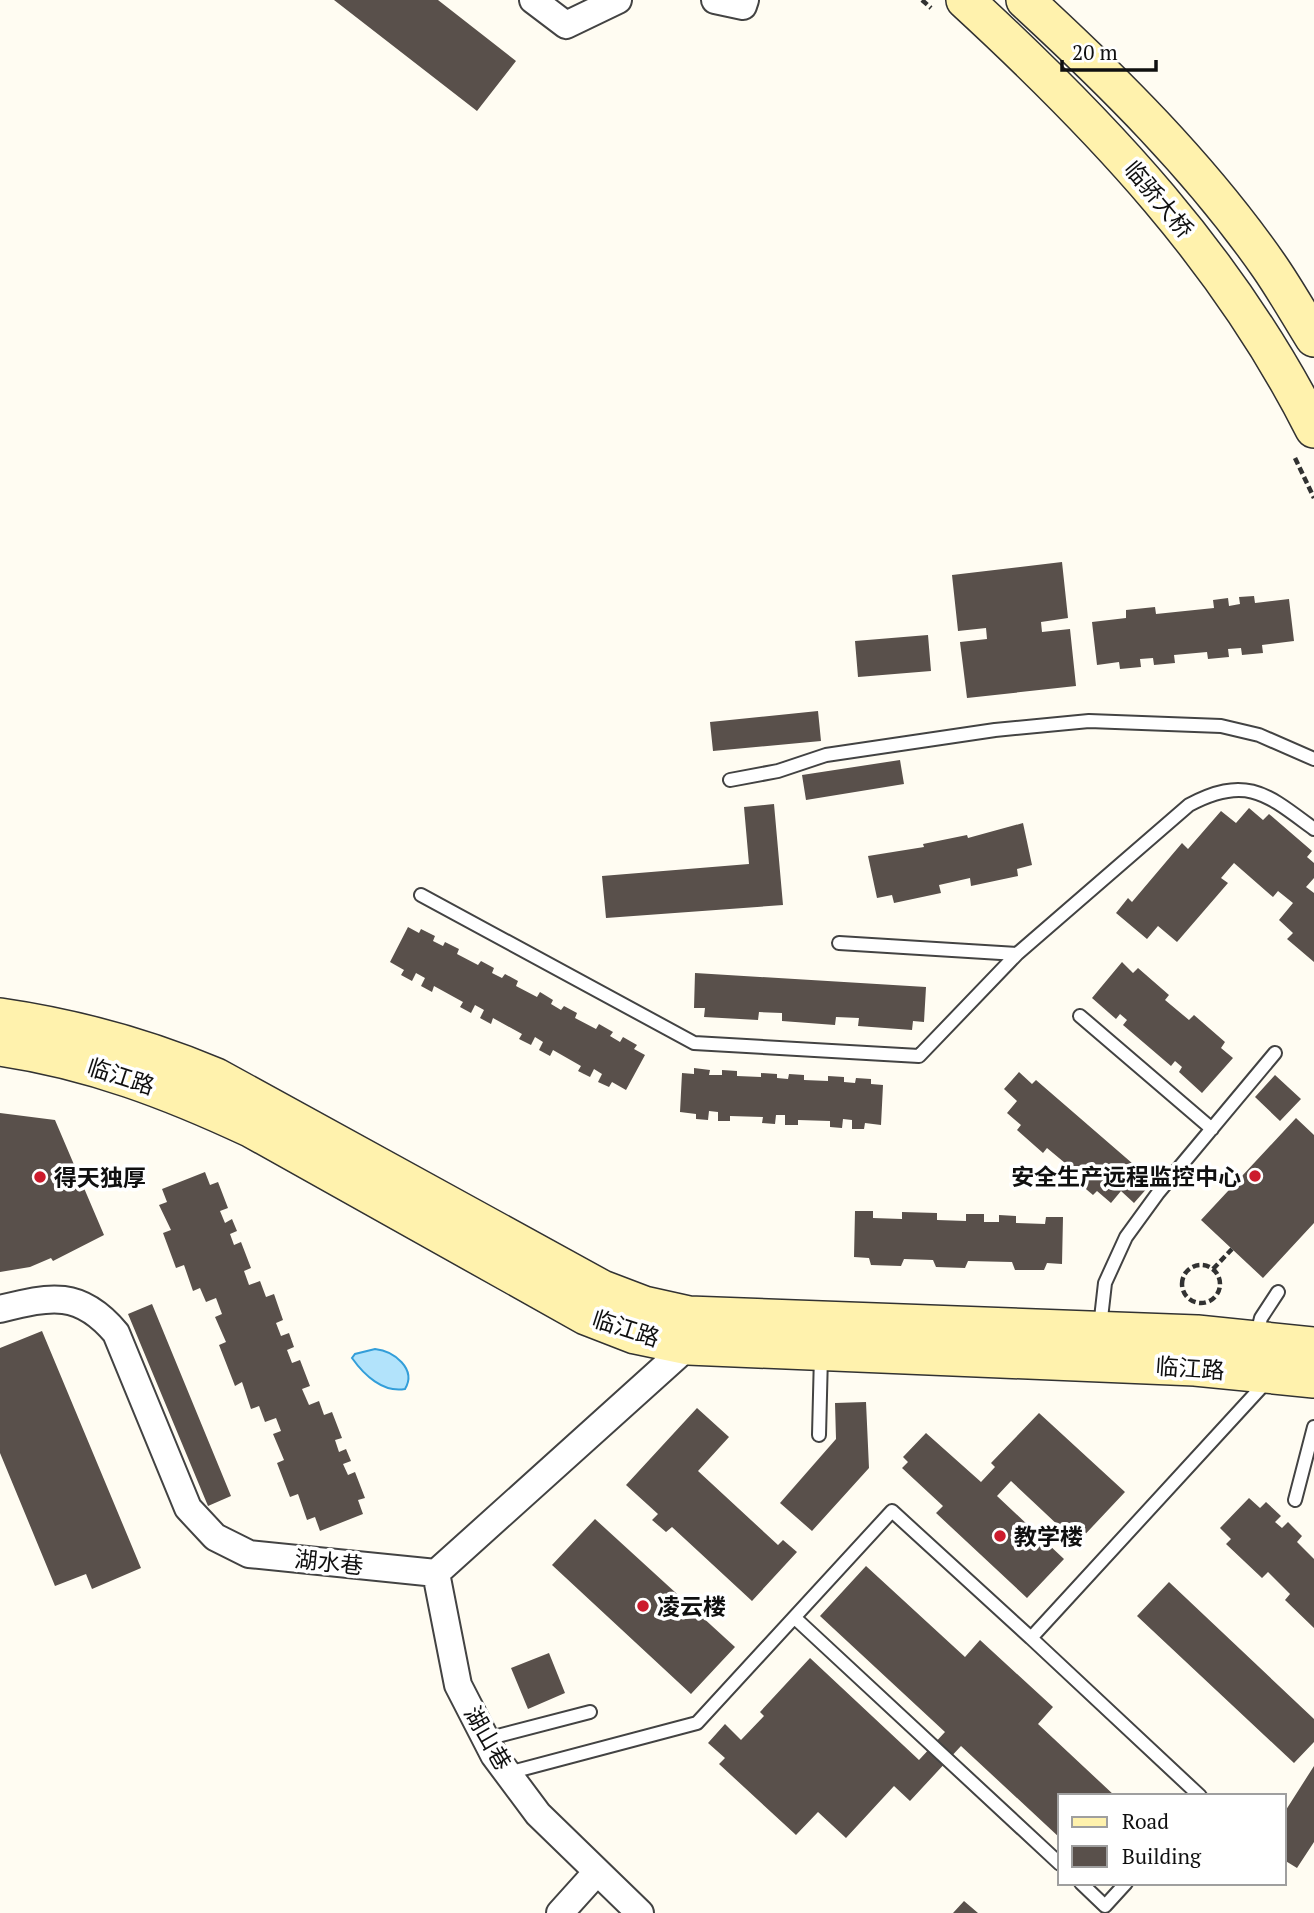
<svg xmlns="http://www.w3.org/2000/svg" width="1314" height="1913" viewBox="0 0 1314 1913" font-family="'PT Serif','Noto Sans SC',serif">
  <rect width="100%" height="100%" fill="#fffcf2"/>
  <path fill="#b2e3fb" stroke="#339ed9" stroke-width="2" d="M375,1349C394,1351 417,1369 405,1389C383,1393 364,1375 352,1358L355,1354Z"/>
  <path fill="#59504b" d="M334,0H438L516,61L477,111Z
    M1062,562L1068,618L1041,622L1042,632L1070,629L1076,686L967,698L960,642L987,639L986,628L958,631L952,575Z
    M1254,596L1255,603L1289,599L1294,641L1262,645L1263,653L1242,655L1241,648L1228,649L1229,657L1208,659L1207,652L1174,655L1175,663L1154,665L1153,658L1140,659L1141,667L1120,669L1119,662L1097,665L1092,622L1126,618V610L1155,607L1156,614L1214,608L1213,600L1228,598L1229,606L1240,604L1239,597Z
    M928,635L931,671L858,677L855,641Z
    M818,711L821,741L713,751L710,722Z
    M900,760L904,784L806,800L802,775Z
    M774,804L783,905L606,918L602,876L749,864L744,807Z
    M1249,808L1263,820L1269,814L1312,851L1307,857L1314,863V878L1306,887L1314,893V962L1287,939L1293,933L1279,920L1293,903L1278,891L1273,897L1234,863L1221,878L1228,883L1177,942L1158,926L1147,939L1116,913L1128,898L1132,902L1182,843L1188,849L1221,811L1236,823Z
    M1023,823L1032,865L1017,869L1018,876L971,886L970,878L939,885L941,893L894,903L892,895L877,898L868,856L924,847L923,844L967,835L968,838Z
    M408,927L419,933L421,929L435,936L433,941L443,946L445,942L459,949L457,954L478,965L481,961L494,968L492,973L502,978L505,974L518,981L516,986L537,997L540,992L553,1000L551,1004L561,1010L564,1006L577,1013L575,1018L596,1029L599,1024L613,1032L610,1036L620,1042L623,1037L637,1045L634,1049L645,1055L626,1090L612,1082L609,1087L598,1082L602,1074L594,1069L590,1077L578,1071L581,1066L553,1050L550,1056L539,1050L543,1042L535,1037L531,1045L519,1039L522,1034L493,1018L491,1024L480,1018L484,1010L475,1005L471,1013L460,1007L463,1002L434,986L432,992L421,986L425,978L416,973L412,981L401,975L404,970L390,962Z
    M1122,962L1133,973L1138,968L1169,995L1165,1000L1189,1020L1194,1015L1225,1042L1221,1048L1233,1058L1202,1093L1179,1072L1182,1067L1175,1061L1171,1066L1123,1025L1127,1020L1120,1014L1116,1019L1092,998Z
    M695,973L926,987L924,1022L913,1021L912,1030L858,1026L859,1018L836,1017L835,1025L782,1021V1013L759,1012L758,1020L704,1017L705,1008H694Z
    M694,1068L710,1070L709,1075H722V1070L737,1071V1076L761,1077V1073L777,1074V1078L788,1079L789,1074L804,1075V1080L828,1081V1076L844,1077V1082L855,1083L856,1078L871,1079V1084L883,1085L881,1125L865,1123L864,1129H852V1120L843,1119L842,1128L830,1127V1121L798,1120V1125H785V1115H776L775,1124L762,1123L763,1117L730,1116V1121H718V1112L709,1111L708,1120L696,1119V1114L680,1112L682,1073L694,1074Z
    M1019,1072L1032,1084L1036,1080L1140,1170L1136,1174L1149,1186L1134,1203L1121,1191L1111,1203L1097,1191L1093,1195L1067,1173L1071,1168L1047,1148L1043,1153L1017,1130L1021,1125L1007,1113L1017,1101L1004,1089Z
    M1275,1075L1301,1099L1280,1121L1255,1097Z
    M0,1113L55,1120L104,1235L53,1261L51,1258L30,1267L0,1272Z
    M1296,1118L1314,1135V1223L1263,1278L1201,1220Z
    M205,1172L210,1185L218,1182L228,1208L220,1211L225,1223L232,1219L237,1231L230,1234L234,1245L241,1242L251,1268L244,1271L249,1285L260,1281L266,1297L274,1294L283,1320L276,1323L281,1336L289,1333L294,1347L287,1350L292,1363L300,1360L310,1386L302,1389L309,1405L319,1401L324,1415L332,1412L342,1438L335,1440L339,1452L346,1449L351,1461L343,1464L348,1475L355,1472L365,1498L358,1500L363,1514L320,1531L315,1517L307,1520L298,1494L290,1497L277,1463L284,1460L273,1434L281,1431L276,1418L265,1422L259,1406L251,1409L242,1382L235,1386L219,1345L226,1342L215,1317L222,1314L216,1298L206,1302L200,1288L193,1291L184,1265L176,1268L163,1233L171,1230L159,1205L167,1202L162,1189Z
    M855,1211H873V1218L902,1219V1212L937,1213V1220L966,1221V1214H984V1222H999V1215L1016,1216V1223L1045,1224L1046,1217H1063L1062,1264L1047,1263L1044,1270H1015L1012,1262L968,1261L965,1268L936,1267L933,1260L904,1259L901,1266L871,1265L869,1258L854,1257Z
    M152,1304L231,1496L208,1506L128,1314Z
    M42,1331L141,1568L92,1589L86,1574L55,1586L0,1453V1348Z
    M866,1402L869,1468L812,1531L780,1503L836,1439L835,1403Z
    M697,1408L729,1437L698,1471L778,1545L783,1540L797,1552L752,1601L672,1527L666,1532L652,1520L658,1514L626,1485Z
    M1039,1413L1125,1492L1077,1543L1011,1481L997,1496L1064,1559L1027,1598L936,1513L943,1506L902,1468L908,1462L903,1457L926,1433L981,1482L995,1467L991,1463Z
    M1249,1498L1260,1508L1266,1502L1281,1516L1275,1522L1282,1528L1288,1522L1302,1536L1297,1542L1314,1559V1628L1285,1600L1290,1594L1268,1572L1262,1578L1226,1544L1231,1539L1220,1528Z
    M595,1519L735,1647L691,1694L552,1565Z
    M866,1566L965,1657L980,1640L1053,1707L1038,1724L1115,1796H1060V1838L961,1746L910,1801L894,1786L846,1838L818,1812L796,1835L719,1764L725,1758L708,1743L725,1724L741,1740L764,1716L760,1712L810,1658L919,1760L945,1732L820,1616Z
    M1169,1582L1314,1719V1742L1294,1763L1137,1616Z
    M549,1653L565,1693L528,1709L511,1668Z
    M1314,1766V1842L1297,1868L1284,1860V1813Z
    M964,1901L978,1913H953Z"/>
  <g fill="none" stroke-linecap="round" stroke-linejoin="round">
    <g stroke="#434343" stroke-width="16">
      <path id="lane" d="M730,780L778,771L826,755L995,730L1089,721L1221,726L1259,735L1314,759
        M421,895L694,1043L919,1056L1017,954L1189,805C1247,774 1268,795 1314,829
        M839,943L1017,954
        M1080,1016L1212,1129
        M1100,1327L1105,1283L1126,1237L1158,1193L1275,1053
        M1256,1338L1261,1318L1278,1292
        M819,1435L821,1355
        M1295,1500L1314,1427
        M795,1618L1060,1864
        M1031,1638L1200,1796
        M486,1739L590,1712
        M508,1773L697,1723L892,1511L1031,1638L1267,1381
        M1081,1883L1105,1906L1126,1883"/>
    </g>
    <g stroke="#434343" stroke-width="30">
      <path id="street" d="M533,0L566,25L618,0
        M715,0L743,6L745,0
        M0,1309C51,1296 80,1290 116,1333L188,1508L215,1537L249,1554L436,1573L688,1346V1334
        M436,1573L458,1685L494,1755L538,1814L640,1913
        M560,1913L596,1873"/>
    </g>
    <g stroke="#323232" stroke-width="40">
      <path id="secondary" d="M965,0C1103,127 1229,260 1314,429
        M1025,0C1113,81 1200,167 1269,266C1285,289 1299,314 1314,338
        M0,1017C76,1028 145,1047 216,1077L602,1289L644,1305L689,1315L1197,1334L1314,1346
        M0,1047C90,1060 171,1091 252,1129L586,1316L635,1335L688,1346L1195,1367L1314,1379"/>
    </g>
    <path stroke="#323232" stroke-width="4.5" stroke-dasharray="7 3.5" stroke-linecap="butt" d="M922,0L931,8
      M1295,458L1314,498
      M1182 1284a19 19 0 1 1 38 0a19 19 0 1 1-38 0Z
      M1213,1269L1232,1249"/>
    <use href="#lane" stroke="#fff" stroke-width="12"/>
    <use href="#street" stroke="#fff" stroke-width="26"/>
    <use href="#secondary" stroke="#fff2ad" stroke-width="37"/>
  </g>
  <g fill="#cc1b2c" stroke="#fff" stroke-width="2.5">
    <circle cx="1255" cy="1176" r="7"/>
    <circle cx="40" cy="1177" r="7"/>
    <circle cx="1000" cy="1536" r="7"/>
    <circle cx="643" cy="1606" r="7"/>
  </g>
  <g text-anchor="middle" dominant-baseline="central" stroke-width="7" stroke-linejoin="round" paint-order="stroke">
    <g font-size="23" fill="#101010" stroke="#fff">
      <text transform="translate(1159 199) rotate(50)">临骄大桥</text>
      <text transform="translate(121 1076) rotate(18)">临江路</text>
      <text transform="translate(626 1328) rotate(18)">临江路</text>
      <text transform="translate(1190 1368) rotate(4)">临江路</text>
      <text transform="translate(329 1562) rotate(6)">湖水巷</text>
      <text transform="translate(488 1738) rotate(60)">湖山巷</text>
    </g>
    <g font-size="23" font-weight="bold" fill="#101010" stroke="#fff" text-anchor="start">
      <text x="1241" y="1176" text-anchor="end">安全生产远程监控中心</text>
      <text x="54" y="1177">得天独厚</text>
      <text x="1014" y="1536">教学楼</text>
      <text x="657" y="1606">凌云楼</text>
    </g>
  </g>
  <rect x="1058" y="1794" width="228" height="91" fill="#ffffff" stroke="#9f9f9f" stroke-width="2"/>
  <rect x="1072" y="1817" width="35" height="10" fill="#fff2ad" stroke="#9f9f9f" stroke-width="2"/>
  <text x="1122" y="1829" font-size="21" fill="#101010">Road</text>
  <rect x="1072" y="1846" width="35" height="21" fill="#59504b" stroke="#9f9f9f" stroke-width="2"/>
  <text x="1122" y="1864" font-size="21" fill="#101010">Building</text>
  <path d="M1062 60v10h94v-10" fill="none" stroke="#101010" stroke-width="3.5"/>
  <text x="1072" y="60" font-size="21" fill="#101010" stroke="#ffffff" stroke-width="5" paint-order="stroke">20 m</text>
</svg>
